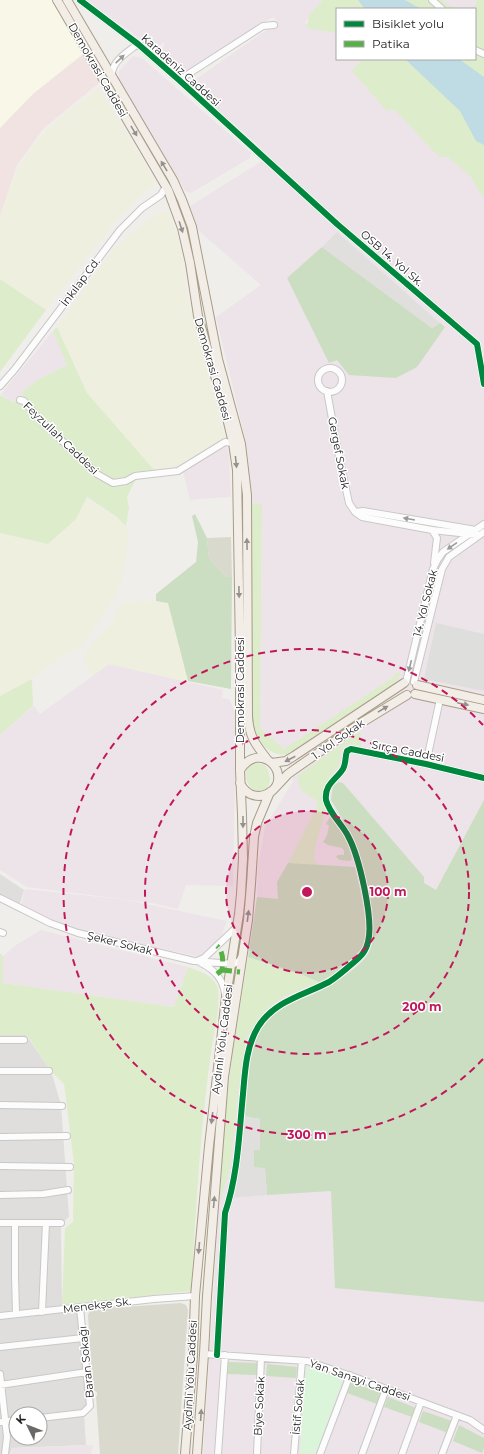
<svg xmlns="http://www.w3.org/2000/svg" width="484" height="1454" viewBox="0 0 484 1454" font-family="Montserrat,sans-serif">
  <rect width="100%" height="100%" fill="#f0eeeb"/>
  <path fill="#dfdedc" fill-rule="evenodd" d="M0,874L24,890L19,907L0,902Z
    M0,1035H26L51,1071L61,1105L69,1217L61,1224L62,1309L80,1307L91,1408L84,1413L86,1445L12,1448L10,1454H0ZM16,1414H40V1438H16Z"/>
  <path fill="#f1e3e1" d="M84,54L100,82L43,129L17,165L0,216V128L32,94Z"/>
  <path fill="#ede4e9" d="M86,0H331L304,23L337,29V59H475V9H356L351,0H484V1454H203L224,1128L257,897L258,865L265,827L293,781L284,749L260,728L262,505L251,503L245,438L216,317L261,285L198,230L190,206L265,159L261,148L189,84L278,22L273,17L181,75L161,56L165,42L152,50L131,32Z
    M133,56L142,58L251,153L250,158L191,193L185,191L119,80V71Z
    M53,331L68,365L39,379L22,392L24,400L13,402L1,394Z
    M223,446L227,447L229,455L231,497L197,499L190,501L183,471Z
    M109,664L223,690L222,698L229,699L236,714L233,886L186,885L178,909L152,903L27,887L0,870V735L34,706L40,714Z
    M25,889L127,900L227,921L221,937L200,957L82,931L51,920L21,905Z
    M41,930L188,967L174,1007L3,983V956L16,945Z
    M93,1445L91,1454H11L12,1448Z"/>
  <path fill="#f8f7e8" d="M0,0H55L84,53L33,94L0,128Z"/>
  <path fill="#dededc" d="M436,623L484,634V691L424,679Z"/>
  <path fill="#d9d9cd" d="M231,537L232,577H226L209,558L207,538Z
    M181,1303L186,1305L188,1310L178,1454H100L96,1397L97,1396V1392L93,1390L88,1315L90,1311L94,1309Z"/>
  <path fill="#efefdf" d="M99,88L135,147L155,183L119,217L46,310L0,279V217L17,169L46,130Z
    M160,212H169L181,247L185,286L194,323L225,438L178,466L154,470L88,394L57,327L112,251L141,225Z
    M85,497L93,504L124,523L129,533L126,556L121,583L115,597L81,647L66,653L32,679L0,696V533L48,544Z
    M137,601L168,602L188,682L109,664L92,676L86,666L84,656L91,644L112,623L121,604Z"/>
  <path fill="#ddeccb" d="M323,0H442L448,5L458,9H337V33L307,28L309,15Z
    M477,0H484V197L481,194L470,176L448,157H439L394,109L387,111L352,71L362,59H475L474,9Z
    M0,279L46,310L0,372Z
    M57,327L87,393L154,470L139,473L127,497L129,507L126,526L117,517L87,497L76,519L48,544L0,533V395L13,402L24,400L22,392L39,379L67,365L53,331Z
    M251,503L262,504L260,728L284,749L391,679L397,672L401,674L395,683L288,754C271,758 259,743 252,730Z
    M32,679L33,706L0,735V696Z
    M359,732L361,735V747C357,745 350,743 346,745C338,750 341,758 339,765C338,768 334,770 333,773C324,787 319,794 327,811C323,817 313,853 314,859C315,861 317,863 318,865L288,863L317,806V801L301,790L297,776Z
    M255,763L263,764C268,768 269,772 270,778C270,798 246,795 246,774C246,769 250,765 255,763Z
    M0,953L3,956V983L174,1007L188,967C199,971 211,974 217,986C222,999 214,1032 212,1046C200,1128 196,1210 191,1291L62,1305L65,1228L73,1222L74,1164L64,1084L51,1071L27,1035H0Z
    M248,957L296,972L319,982L285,996L269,1007L258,1019L247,1037L241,1068L230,1168L220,1203L224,1128L232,1057Z"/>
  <path fill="#cbdec1" d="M322,247L432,328L440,323L445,327L417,367L396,378L349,375L337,360L329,363L287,278Z
    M195,514L207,538L209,558L226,577H232L231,689L188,681L168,603L156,601V594L196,562L198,542L192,516Z
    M339,782L343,783L424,877V883L436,890L484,800V1302L335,1288L331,1191L267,1195L265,1168H254V1150H260V1119L243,1116C246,1091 248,1046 264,1025C283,1001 304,1001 328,987C340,979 363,965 369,952C375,940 373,926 371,913C366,866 356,840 331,800L333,786Z
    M331,815L347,842L352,859L350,861L340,860L336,857L338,855H344V851L342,848L328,845L323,842C327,837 328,832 329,826L326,824Z
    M288,863L355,867C359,889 374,935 359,954C351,964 331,976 319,982L296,972L248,957L257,897L278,899L277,882Z
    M228,1362L258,1363L257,1375L227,1374Z
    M267,1364L297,1367L296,1378L266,1376Z
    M351,1382L381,1393L377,1404L347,1393Z
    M388,1397L416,1408L412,1417L384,1407Z
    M423,1411L452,1421L448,1433L419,1422Z
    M459,1425L484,1438V1448L482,1453L453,1441Z"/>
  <path fill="#daf5da" d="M306,1366L343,1379L316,1454H300Z"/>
  <path fill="#e0dfde" d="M337,232L440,323L432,328L322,247Z
    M240,1116L260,1119V1150H254V1167L265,1168L267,1195L230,1198Z"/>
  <path fill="#bfdbe3" d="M358,0H405L421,9H365Z
    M405,59H459L484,77V145L476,141L460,111Z"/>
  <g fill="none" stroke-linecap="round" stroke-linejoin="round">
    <g stroke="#c9c8c7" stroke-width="8">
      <path id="minor" d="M80,0L138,44L179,80L337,224L477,344L484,384
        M432,0L442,9
        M475,50L484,54
        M112,76C111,61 128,52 138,44
        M179,80L263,26L274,25
        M318 380a12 12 0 1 1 24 0a12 12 0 1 1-24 0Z
        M0,386L15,369L120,230L142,208L161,195L165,188V184
        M327,391L338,452L349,503L355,512L362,517L432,530L478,535
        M20,400L24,401L41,421L97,474L113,483L126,481L135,476L178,471L225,442L233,443
        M355,512L363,511L476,530
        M432,530L437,538L434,563
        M406,682L433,569L438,559L443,552L484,524
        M414,682L442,569L449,557L484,532
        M426,764L440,699
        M0,898L50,923L78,933L194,961L234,964L239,961L242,956
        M0,932L3,933
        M197,961L204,958L237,927
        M201,963C215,970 223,979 225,994
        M0,1040H24
        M0,1071H49
        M0,1105L62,1106
        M0,1137L67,1136
        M0,1166L70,1167
        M0,1195L43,1194L68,1190
        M0,1223H61
        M15,1223V1275L16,1314
        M42,1312L46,1223
        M0,1316L154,1299L195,1296
        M0,1347L83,1338
        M204,1354L307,1361L357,1378L470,1420L484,1430
        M217,1355L225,1213C238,1175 239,1134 243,1094C245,1071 246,1047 258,1027C274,1001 304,995 329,982C337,977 345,970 353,963C360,957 366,952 368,942C374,920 359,856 348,836C342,824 329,813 326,800C324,784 337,779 343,769C346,764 345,757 347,751L351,749L426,764L484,778
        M0,1374L7,1437L5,1454
        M0,1385L87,1372
        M40,1418L83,1413L90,1406L80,1308
        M0,1422L16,1420
        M218,1454L225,1355
        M257,1454L261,1358
        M294,1454L302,1361
        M320,1454L350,1375
        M362,1454L386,1389
        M402,1454L421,1402
        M442,1454L457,1415"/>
    </g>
    <g stroke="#a79c86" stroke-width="10">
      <path id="major" d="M57,0L168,190L182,228L190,263L198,316L227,418L233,443L237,470L240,651V770L242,815L243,858L241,894L239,914L226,997L209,1146L195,1296L193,1355L185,1454
        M67,0L173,180L182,200L192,227L218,359L241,444L247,495L248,716C249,736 255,744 267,759
        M417,685L484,700
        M415,694L484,709
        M272,763L286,761L294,756L404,683
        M240,770C260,739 293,774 271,792C267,794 264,796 259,796C250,796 244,791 240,783
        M273,790L288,774L295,769L361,723L407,695
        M197,1454L204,1354L207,1296L224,1077L248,920L251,884L254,837L257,823L270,792"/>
    </g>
    <use href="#minor" stroke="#fdfcfc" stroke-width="6"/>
    <use href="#major" stroke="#f3ede7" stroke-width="8"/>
    <path stroke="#55b145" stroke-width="5" stroke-dasharray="10 5" stroke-linecap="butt" d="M222,970L240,972
      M217,974L222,970C223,962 224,952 217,946"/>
    <g stroke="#fff" stroke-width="8">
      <path id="cycleway" d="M80,0L138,44L179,80L337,224L477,344L484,384
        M217,1355L225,1213C238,1175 239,1134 243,1094C245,1071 246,1047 258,1027C274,1001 304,995 329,982C337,977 345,970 353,963C360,957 366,952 368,942C374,920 359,856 348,836C342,824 329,813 326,800C324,784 337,779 343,769C346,764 345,757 347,751L351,749L426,764L484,778"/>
    </g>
    <use href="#cycleway" stroke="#00873e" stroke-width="6"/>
  </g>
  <defs><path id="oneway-solid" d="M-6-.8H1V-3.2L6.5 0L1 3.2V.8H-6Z"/></defs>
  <g fill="#9a9a9a">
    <use href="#oneway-solid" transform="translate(120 59) rotate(-43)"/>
    <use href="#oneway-solid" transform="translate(409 519) rotate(-170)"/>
    <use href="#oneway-solid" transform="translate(452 546) rotate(145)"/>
    <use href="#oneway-solid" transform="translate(410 666) rotate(104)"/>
  </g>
  <g fill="#95928e">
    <use href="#oneway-solid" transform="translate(134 131) rotate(59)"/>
    <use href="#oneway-solid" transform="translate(164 166) rotate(-121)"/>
    <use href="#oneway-solid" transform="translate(181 227) rotate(72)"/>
    <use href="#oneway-solid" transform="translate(236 462) rotate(84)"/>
    <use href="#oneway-solid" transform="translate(247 544) rotate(-91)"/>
    <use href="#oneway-solid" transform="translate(239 592) rotate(89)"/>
    <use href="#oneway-solid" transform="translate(463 704) rotate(12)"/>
    <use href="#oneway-solid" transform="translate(383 709) rotate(-31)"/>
    <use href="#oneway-solid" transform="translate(290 759) rotate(153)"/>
    <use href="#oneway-solid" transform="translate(243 822) rotate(90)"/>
    <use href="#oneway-solid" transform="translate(248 916) rotate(-83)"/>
    <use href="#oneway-solid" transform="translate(212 1118) rotate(97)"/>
    <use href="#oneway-solid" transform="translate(214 1202) rotate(-85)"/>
    <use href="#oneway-solid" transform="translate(199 1248) rotate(95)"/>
    <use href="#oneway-solid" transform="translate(201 1415) rotate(-86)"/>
  </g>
  <circle cx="307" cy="892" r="81" fill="#c2185b" fill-opacity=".12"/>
  <g fill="none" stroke="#c2185b" stroke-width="2" stroke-dasharray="7 5">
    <circle cx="307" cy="892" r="81"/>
    <circle cx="307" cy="892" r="162"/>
    <path d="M483 1059A243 243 0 1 1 483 725"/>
  </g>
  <g text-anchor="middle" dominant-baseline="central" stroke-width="3" stroke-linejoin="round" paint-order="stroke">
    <g font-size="11" fill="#222" stroke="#fff">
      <text transform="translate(98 70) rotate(60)">Demokrasi Caddesi</text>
      <text transform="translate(181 70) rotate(42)">Karadeniz Caddesi</text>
      <text transform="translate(392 258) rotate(41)">OSB 14. Yol Sk.</text>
      <text transform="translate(80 282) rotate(-53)">İnkılap Cd.</text>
      <text transform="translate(213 369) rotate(74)">Demokrasi Caddesi</text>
      <text transform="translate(61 438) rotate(44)">Feyzullah Caddesi</text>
      <text transform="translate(339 453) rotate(79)">Gergef Sokak</text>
      <text transform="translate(425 603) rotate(-76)">14. Yol Sokak</text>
      <text transform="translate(240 690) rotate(-90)">Demokrasi Caddesi</text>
      <text transform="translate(338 739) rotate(-35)">1. Yol Sokak</text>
      <text transform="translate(408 751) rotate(11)">Sırça Caddesi</text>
      <text transform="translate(120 943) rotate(14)">Şeker Sokak</text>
      <text transform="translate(222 1039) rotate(-83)">Aydınlı Yolu Caddesi</text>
      <text transform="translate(97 1305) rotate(-7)">Menekşe Sk.</text>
      <text transform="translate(86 1362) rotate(-96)">Baran Sokağı</text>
      <text transform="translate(190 1375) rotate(-87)">Aydınlı Yolu Caddesi</text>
      <text transform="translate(360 1380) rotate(19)">Yan Sanayi Caddesi</text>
      <text transform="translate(259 1406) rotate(-87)">Biye Sokak</text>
      <text transform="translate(298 1407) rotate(-85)">İstif Sokak</text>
    </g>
  </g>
  <circle cx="307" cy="892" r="6" fill="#c2185b" stroke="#fff" stroke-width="2"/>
  <g font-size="12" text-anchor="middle" font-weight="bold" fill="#c2185b" stroke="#fff" stroke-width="3" stroke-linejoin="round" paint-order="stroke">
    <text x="388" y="896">100 m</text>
    <text x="422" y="1011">200 m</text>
    <text x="307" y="1139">300 m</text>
  </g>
  <rect x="336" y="8" width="140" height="52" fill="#ffffff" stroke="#a7a7a7"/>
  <rect x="344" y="21" width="20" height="6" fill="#00873e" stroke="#a7a7a7"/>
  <text x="372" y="28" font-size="12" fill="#222222">Bisiklet yolu</text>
  <rect x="344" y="41" width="20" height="6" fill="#55b145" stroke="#a7a7a7"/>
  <text x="372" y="48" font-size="12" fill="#222222">Patika</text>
  <g transform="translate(28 1426) rotate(313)"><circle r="19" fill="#ffffff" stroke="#a7a7a7"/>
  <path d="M0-3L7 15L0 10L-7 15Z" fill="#6a6968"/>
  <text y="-6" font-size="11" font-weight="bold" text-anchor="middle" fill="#222222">K</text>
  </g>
</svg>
